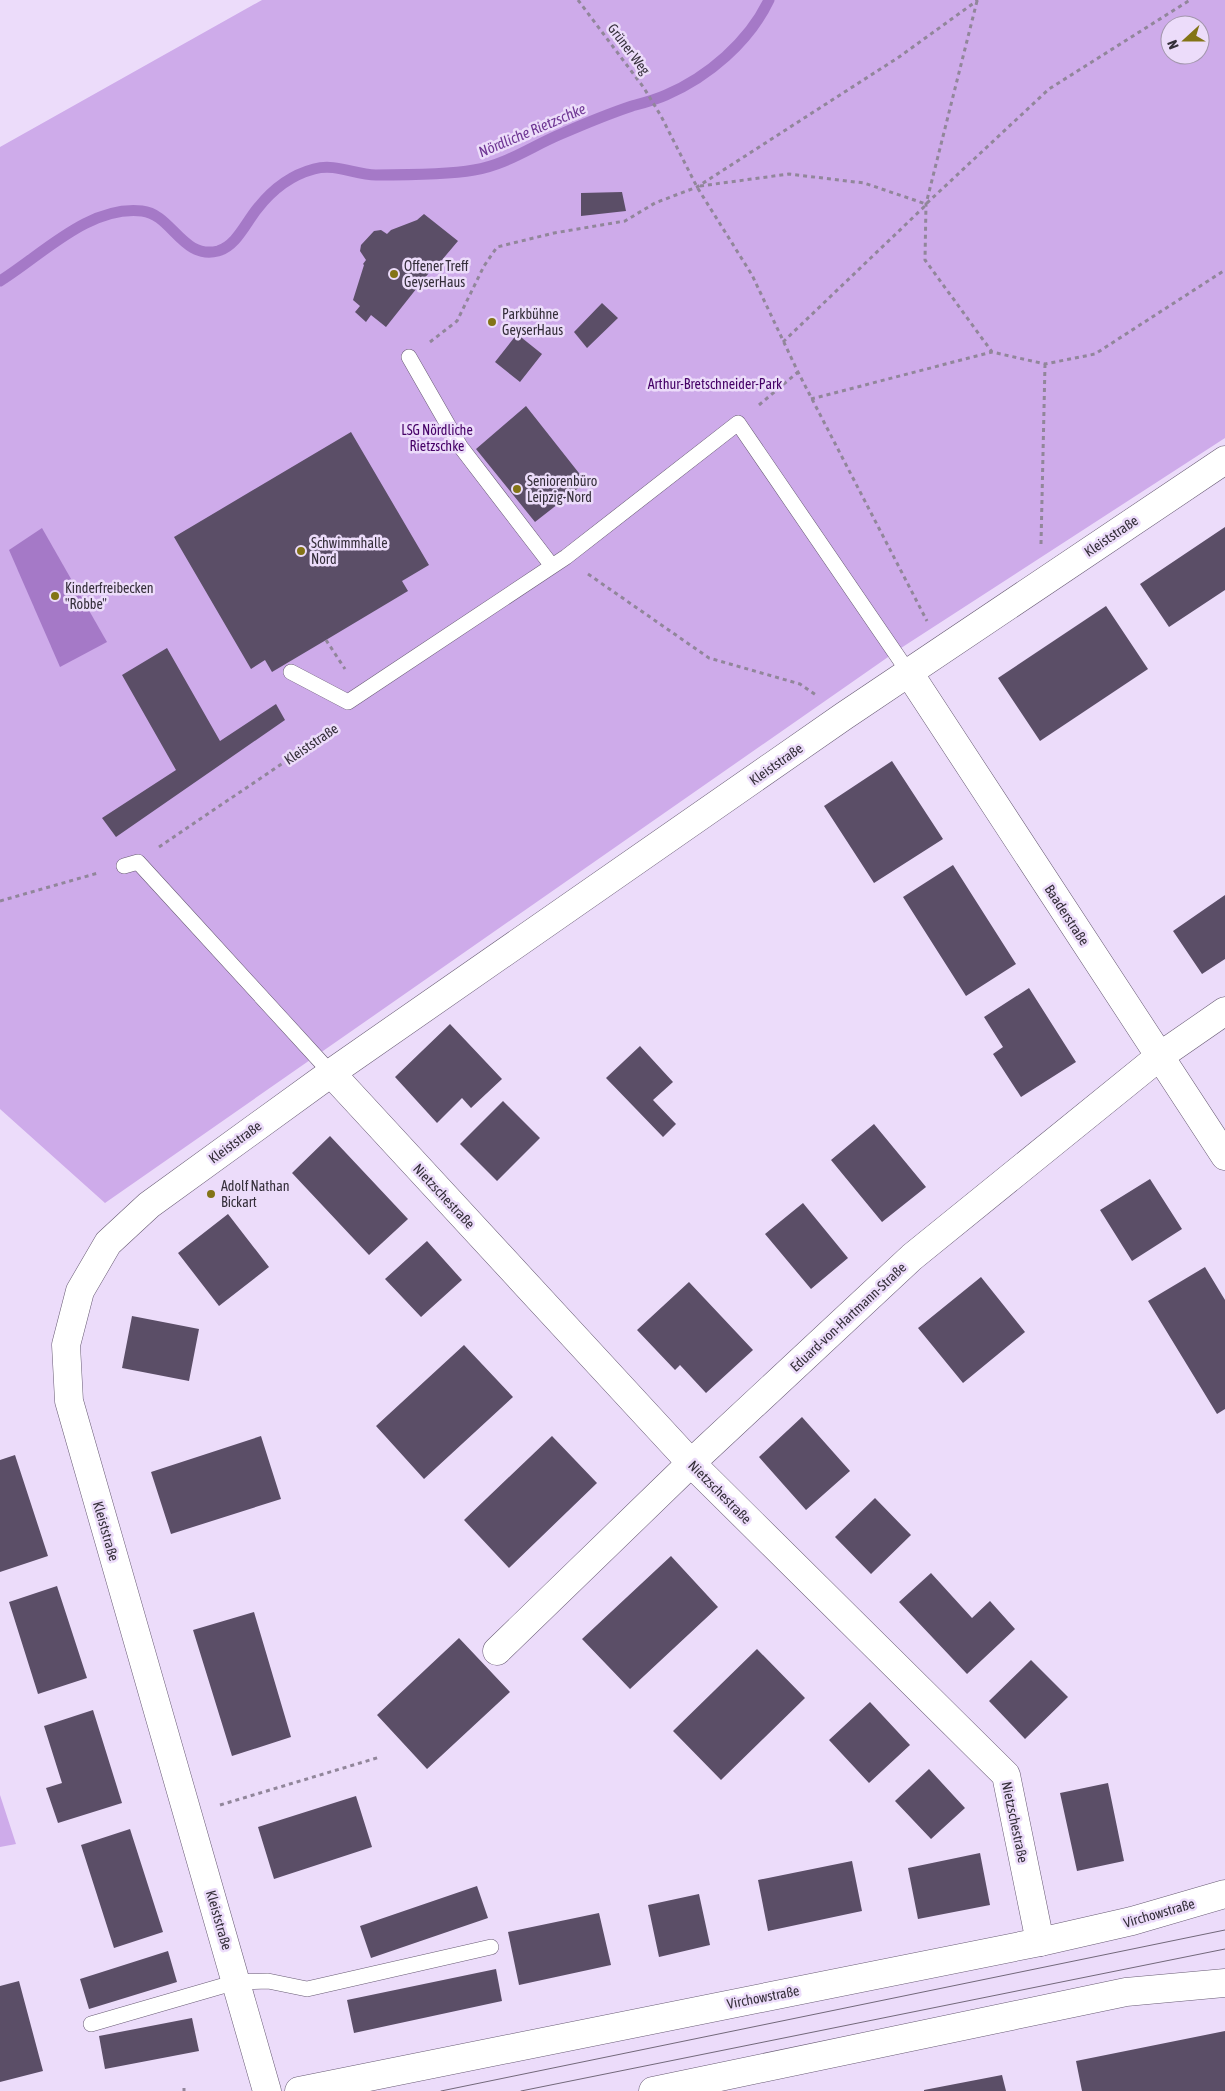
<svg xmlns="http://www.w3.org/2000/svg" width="1225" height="2091" viewBox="0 0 1225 2091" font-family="'Asap Condensed',sans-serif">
  <rect width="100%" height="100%" fill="#ecdcfa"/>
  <path fill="#ceabea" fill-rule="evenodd" d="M262,0H1225V438L901,648L105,1203L0,1109V147ZM1170,25H1200V55H1170Z
    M0,1795L16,1844L0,1847Z"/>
  <path fill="#a579c7" d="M42,528L107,642L60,667L9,550Z"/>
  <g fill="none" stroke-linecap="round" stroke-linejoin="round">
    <path stroke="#a579c7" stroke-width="11" d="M0,281C42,255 89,205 142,211C172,214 182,260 218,251C236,246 245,224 257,209C271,191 291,175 314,169C336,163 355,175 376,175C405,175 446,175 474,170C506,165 532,146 561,134C584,124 608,114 632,106C643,103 655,100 666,95C708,77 749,42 769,0"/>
  </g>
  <path fill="#5b4e67" d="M622,192L626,211L581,216V193Z
    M424,214L458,241L436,267L432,269L386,327L371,315L366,322L355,312L360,306L353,300L364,265L363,264L366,260L360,251L361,245L374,231L381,230L387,234L391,230L417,220Z
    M602,303L618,318L587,348L574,332Z
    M517,334L542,354L520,382L495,362Z
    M526,406L586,482L535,522L476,449Z
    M351,432L429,565L402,581L408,591L326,640L272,672L265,660L251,669L174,537Z
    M1225,527V590L1169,627L1140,584Z
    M1106,606L1148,669L1040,741L998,678Z
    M167,648L220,741L276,704L285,720L116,837L102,818L176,770L122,675Z
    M892,761L943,839L874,883L824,806Z
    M953,865L1016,964L966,996L903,897Z
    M1225,895V959L1202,974L1173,931Z
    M1029,988L1076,1062L1021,1097L993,1054L1003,1047L984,1017Z
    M450,1024L502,1079L471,1108L462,1098L437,1123L395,1077Z
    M640,1046L673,1082L653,1100L676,1124L663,1137L606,1078Z
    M503,1101L540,1138L497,1181L460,1144Z
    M874,1124L926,1187L882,1222L831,1160Z
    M330,1136L408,1219L369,1255L292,1173Z
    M1150,1179L1182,1229L1132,1261L1100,1210Z
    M803,1203L848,1258L811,1289L765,1234Z
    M228,1214L269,1267L219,1306L178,1253Z
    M427,1241L462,1280L421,1317L385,1279Z
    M1205,1267L1225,1300V1409L1217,1414L1148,1301Z
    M981,1277L1025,1332L963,1383L918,1328Z
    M689,1282L753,1350L706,1393L680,1365L675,1370L637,1330Z
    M132,1316L199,1329L189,1381L122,1368Z
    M464,1345L513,1397L424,1479L376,1426Z
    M802,1417L850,1471L806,1510L759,1457Z
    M261,1436L281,1499L171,1534L151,1472Z
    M552,1436L597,1483L509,1568L464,1520Z
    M15,1455L48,1556L0,1572V1460Z
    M875,1498L911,1535L871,1574L835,1537Z
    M671,1556L718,1607L630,1689L582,1639Z
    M931,1573L972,1618L990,1601L1015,1629L967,1674L899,1602Z
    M57,1586L87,1678L38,1694L9,1602Z
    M254,1612L291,1737L232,1756L193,1630Z
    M459,1638L510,1692L427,1769L377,1715Z
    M757,1649L805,1698L721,1780L673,1731Z
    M1031,1660L1068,1697L1025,1739L989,1701Z
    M870,1702L910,1745L869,1783L829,1740Z
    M93,1710L122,1803L58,1823L46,1788L62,1783L44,1726Z
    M929,1769L965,1808L931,1839L895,1801Z
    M1108,1783L1124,1861L1077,1871L1060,1793Z
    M356,1796L372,1847L274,1879L258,1827Z
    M130,1829L163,1932L114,1948L81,1845Z
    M980,1853L990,1905L918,1919L908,1868Z
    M852,1861L862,1911L768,1931L758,1880Z
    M477,1886L488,1918L371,1958L360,1926Z
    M699,1894L710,1945L659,1957L648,1905Z
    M599,1913L611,1965L519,1985L508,1932Z
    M168,1951L177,1982L89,2009L80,1979Z
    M496,1969L502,2001L354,2033L347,2000Z
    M19,1981L43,2071L0,2082V1986Z
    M192,2018L199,2051L105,2069L99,2036Z
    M1225,2031V2091H1082L1076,2061Z
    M1002,2075L1006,2091H924V2090Z"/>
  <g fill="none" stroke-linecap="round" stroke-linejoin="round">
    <g stroke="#685b74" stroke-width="16">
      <path id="service" d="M409,357L460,446L552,566
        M291,672L348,702L566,557L738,423L909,673
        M124,866L138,862L331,1073
        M91,2024L236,1982L268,1981L307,1989L491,1947"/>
    </g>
    <g stroke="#685b74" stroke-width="29">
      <path id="minor" d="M909,673L1225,1156
        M331,1073L691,1463L1006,1775L1040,1942
        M497,1651L691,1463L912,1257L1160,1056L1225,1011
        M267,2091L69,1401L66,1345L80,1291L108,1243L149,1205L331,1073L844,716L1225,460"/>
    </g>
    <g stroke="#685b74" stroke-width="29">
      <path id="secondary" d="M299,2091L1040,1942L1132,1921L1225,1894
        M653,2091L1126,1992L1225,1983"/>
    </g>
    <path stroke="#91869a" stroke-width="3" stroke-dasharray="4 4" stroke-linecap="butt" d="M578,0L644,88L661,116L697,187L752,275L798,372L927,621
      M977,1L926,204L925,260L992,352L1045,364L1095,354L1225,270
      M700,186L789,174L864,183L926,204L1049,89L1190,0
      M430,342L457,321L484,266L497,247L554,233L625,221L655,203L697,187L899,57L978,0
      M783,342L926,205
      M811,399L992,352
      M759,405L798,372
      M1041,544L1045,364
      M588,574L709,658L800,684L816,695
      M326,640L345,669
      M159,847L336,727
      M0,901L98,873
      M220,1805L380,1757
      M184,2088V2091"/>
    <use href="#service" stroke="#fff" stroke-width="15"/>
    <use href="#minor" stroke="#fff" stroke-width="28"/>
    <use href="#secondary" stroke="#fff" stroke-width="28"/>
    <path stroke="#72687a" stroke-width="1" d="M441,2091L1225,1930
      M521,2091L1225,1949"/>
  </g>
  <g fill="#837416" stroke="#ecdcfa" stroke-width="2">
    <circle cx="394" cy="274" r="5"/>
    <circle cx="492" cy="322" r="5"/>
    <circle cx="517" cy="489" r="5"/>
    <circle cx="301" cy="551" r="5"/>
    <circle cx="55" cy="596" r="5"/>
    <circle cx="211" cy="1194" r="5"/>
  </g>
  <g text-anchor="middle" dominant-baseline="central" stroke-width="5" stroke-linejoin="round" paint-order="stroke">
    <g font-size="14" fill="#352f3a" stroke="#ecdcfa">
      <text transform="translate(629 49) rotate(53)">Grüner Weg</text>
      <text transform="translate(1111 536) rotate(-34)">Kleiststraße</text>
      <text transform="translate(311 744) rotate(-34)">Kleiststraße</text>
      <text transform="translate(776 764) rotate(-35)">Kleiststraße</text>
      <text transform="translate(1067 915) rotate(57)">Baaderstraße</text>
      <text transform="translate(235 1142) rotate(-36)">Kleiststraße</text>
      <text transform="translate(444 1196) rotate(47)">Nietzschestraße</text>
      <text transform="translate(848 1317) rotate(-43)">Eduard-von-Hartmann-Straße</text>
      <text transform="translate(720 1492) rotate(45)">Nietzschestraße</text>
      <text transform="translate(106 1531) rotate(74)">Kleiststraße</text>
      <text transform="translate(1015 1822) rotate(78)">Nietzschestraße</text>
      <text transform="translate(1159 1913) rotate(-16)">Virchowstraße</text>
      <text transform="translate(219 1920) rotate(74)">Kleiststraße</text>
      <text transform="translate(763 1997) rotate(-11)">Virchowstraße</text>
    </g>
    <g font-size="14" fill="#352f3a" stroke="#ecdcfa" text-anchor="start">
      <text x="404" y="266">Offener Treff<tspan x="404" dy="16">GeyserHaus</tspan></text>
      <text x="502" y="314">Parkbühne<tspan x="502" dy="16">GeyserHaus</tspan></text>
      <text x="527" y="481">Seniorenbüro<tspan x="527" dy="16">Leipzig-Nord</tspan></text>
      <text x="311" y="543">Schwimmhalle<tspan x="311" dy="16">Nord</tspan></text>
      <text x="65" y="588">Kinderfreibecken<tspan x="65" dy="16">"Robbe"</tspan></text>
      <text x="221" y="1186">Adolf Nathan<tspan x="221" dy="16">Bickart</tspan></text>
    </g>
    <g font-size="14" fill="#450166" stroke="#ecdcfa">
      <text x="715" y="384">Arthur-Bretschneider-Park</text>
      <text x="437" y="430">LSG Nördliche<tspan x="437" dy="16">Rietzschke</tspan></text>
    </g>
    <g font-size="15" font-style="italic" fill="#6f3794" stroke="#ecdcfa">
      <text transform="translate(532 130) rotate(-23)">Nördliche Rietzschke</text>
    </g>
  </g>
  <g transform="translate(1185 40) rotate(249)"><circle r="24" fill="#ecdcfa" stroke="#a397ad"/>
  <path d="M0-4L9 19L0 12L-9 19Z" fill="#837416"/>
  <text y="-8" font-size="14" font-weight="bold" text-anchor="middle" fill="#352f3a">N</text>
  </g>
</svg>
